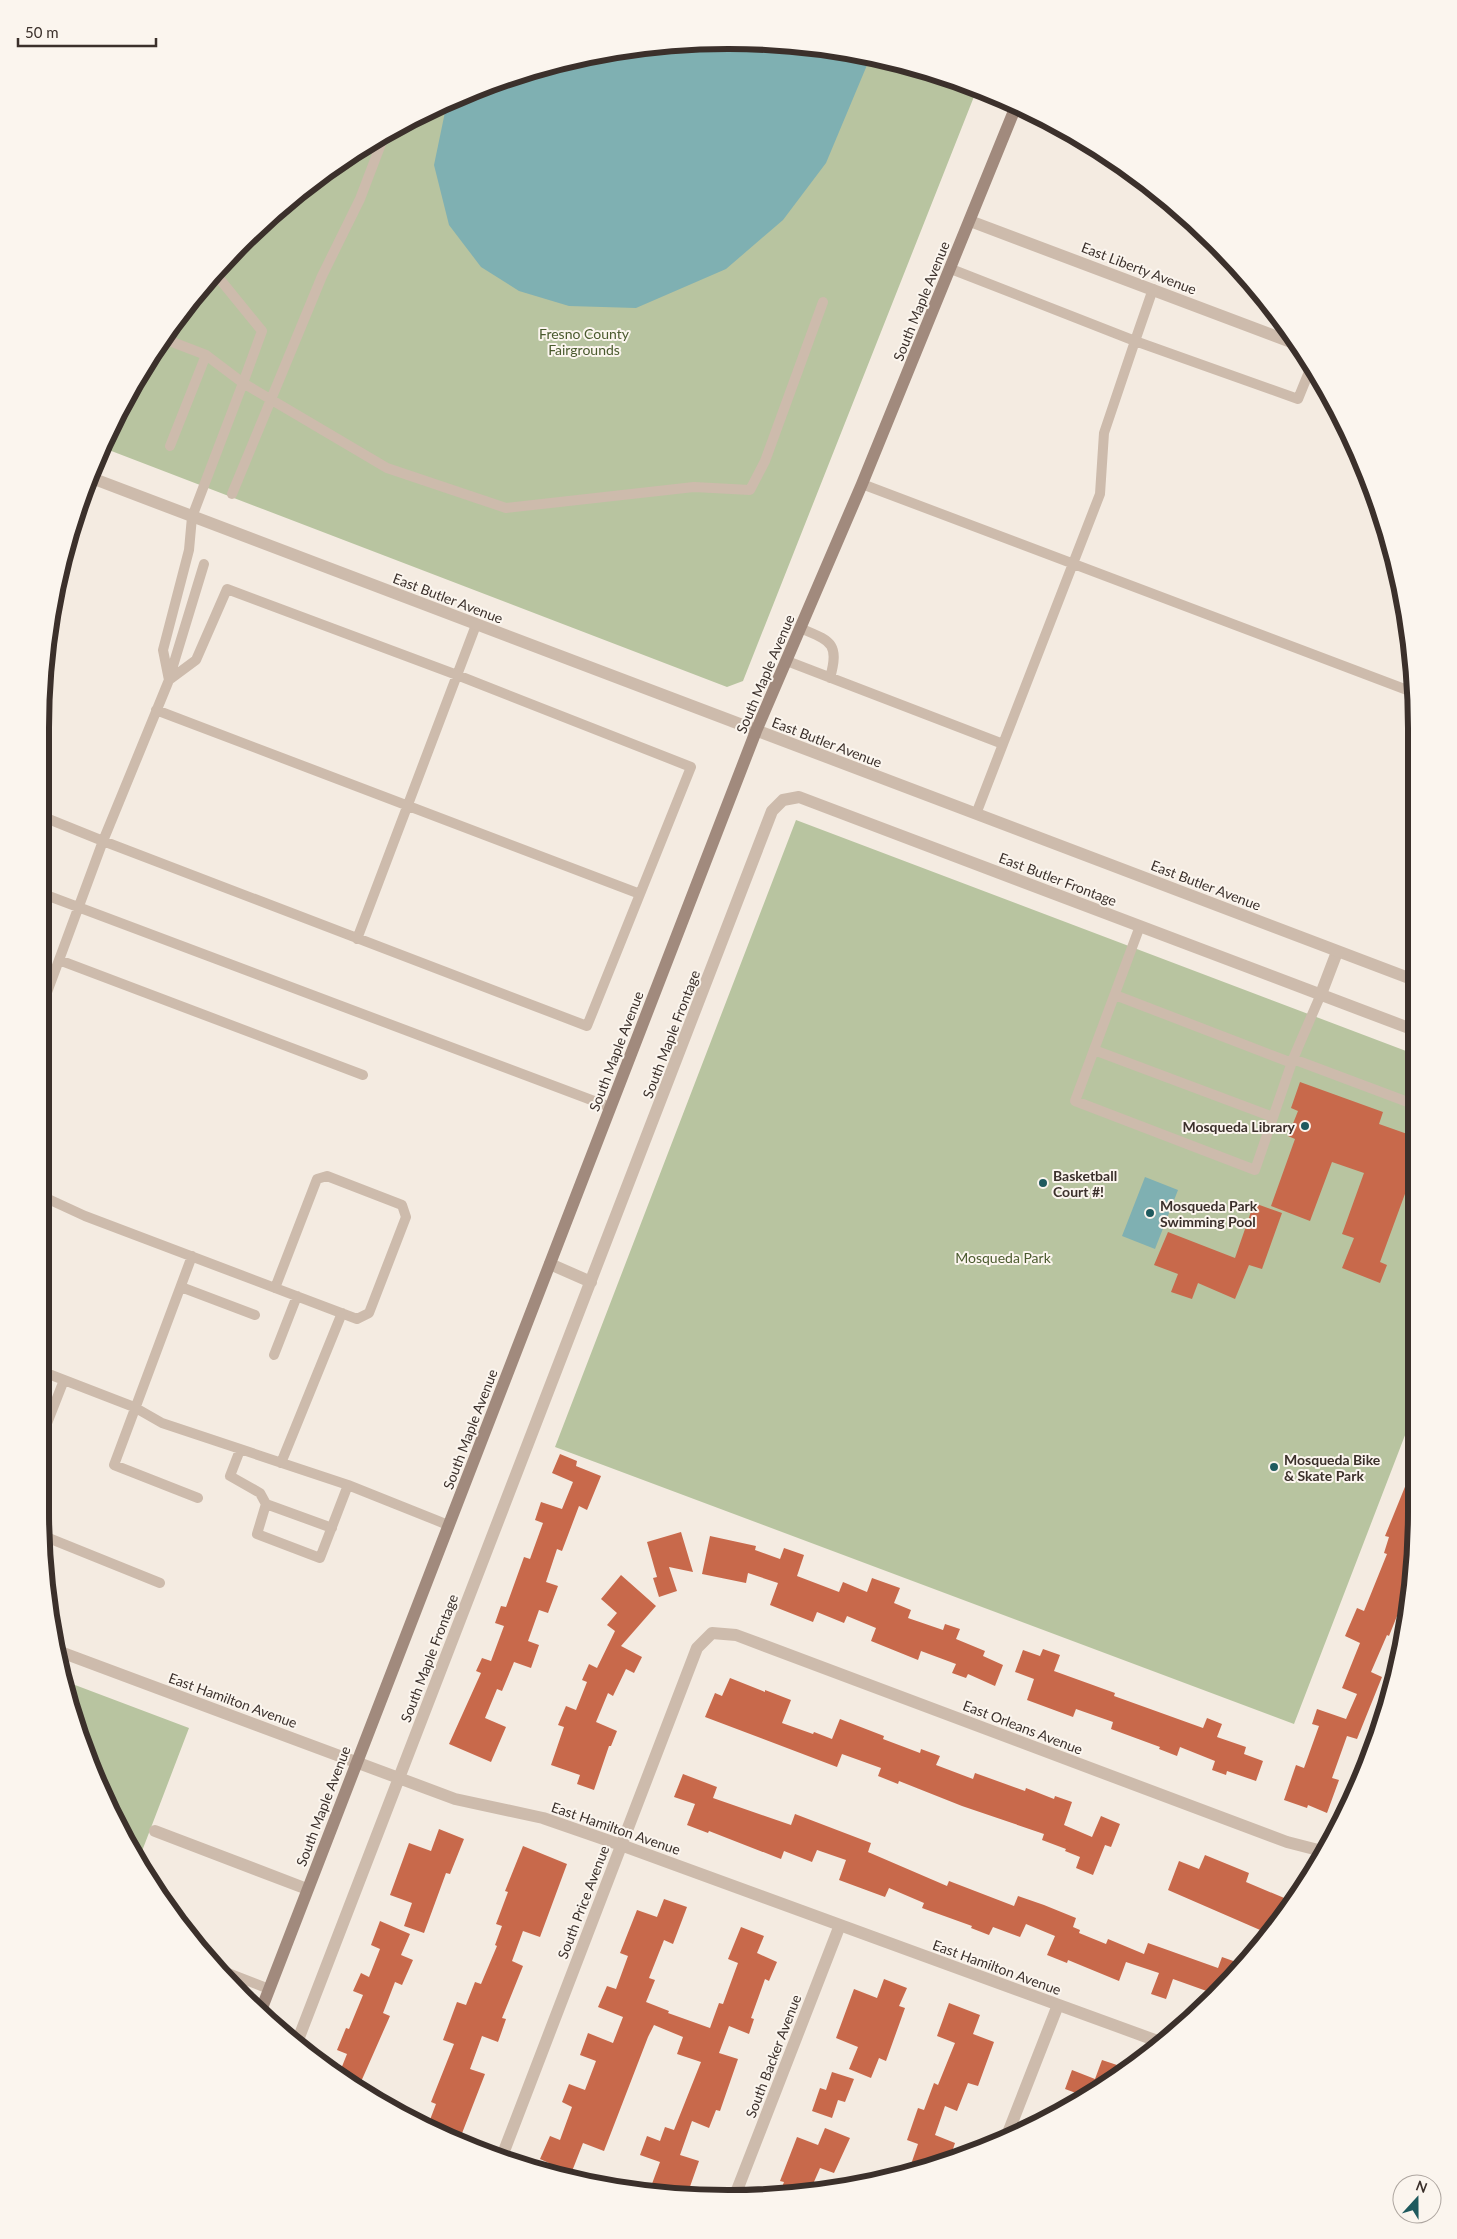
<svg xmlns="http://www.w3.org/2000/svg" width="1457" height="2239" viewBox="0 0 1457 2239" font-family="Lato,sans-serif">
  <rect width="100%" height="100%" fill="#f4ebe1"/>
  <path fill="#b8c4a0" d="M684,41L819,46L950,77L977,89L743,681L727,687L101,447L111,424L211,274L310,182L424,111L551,63Z
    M796,820L1414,1054L1412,1417L1294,1724L555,1447Z
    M75,1685L189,1728L139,1859L76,1732L69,1701Z"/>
  <path fill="#7fb0b2" d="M684,41L819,46L870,58L826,163L783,220L726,269L636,308L569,306L519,291L481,267L449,225L434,165L445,112L449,101L551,63Z
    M1145,1177L1178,1190L1155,1249L1122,1236Z"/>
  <path fill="#c8694b" d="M1300,1082L1383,1112L1379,1124L1413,1136V1172L1380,1262L1387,1265L1380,1283L1342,1268L1354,1238L1342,1234L1364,1173L1332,1162L1310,1221L1271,1206L1295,1139L1288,1136L1298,1111L1291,1108Z
    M1254,1203L1282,1213L1262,1269L1249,1265L1235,1299L1198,1283L1192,1299L1171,1292L1178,1274L1154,1265L1168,1232L1235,1258Z
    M560,1454L577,1461L576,1466L601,1476L587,1510L579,1506L562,1551L557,1549L546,1582L558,1586L548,1613L539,1610L528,1641L539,1645L531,1668L514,1662L502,1691L497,1689L485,1718L506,1727L491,1762L449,1744L481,1673L476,1671L482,1658L491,1661L504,1626L495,1623L501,1606L506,1607L524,1557L530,1559L543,1523L535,1520L541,1502L562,1509L573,1482L552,1473Z
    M1411,1472V1581L1389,1636L1387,1635L1371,1672L1382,1677L1357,1739L1347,1736L1332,1778L1339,1780L1327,1813L1308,1805L1307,1808L1284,1800L1296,1765L1304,1768L1319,1726L1312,1724L1317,1709L1346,1719L1357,1694L1342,1688L1360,1643L1345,1636L1357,1608L1364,1611L1387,1554L1384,1553L1389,1537L1385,1536Z
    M681,1532L693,1572L669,1567L677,1591L659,1597L653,1578L657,1577L647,1542Z
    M710,1536L756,1546L755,1550L780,1559L784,1548L804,1555L797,1576L839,1592L843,1582L867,1592L872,1578L900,1588L894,1603L911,1610L908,1618L943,1630L945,1624L960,1629L956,1639L985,1651L983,1656L1003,1665L995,1686L968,1674L966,1678L952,1673L956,1664L921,1651L918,1660L871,1641L876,1628L847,1616L844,1623L817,1612L813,1622L770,1605L778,1583L748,1573L746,1583L702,1574Z
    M621,1575L656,1606L621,1646L642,1657L634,1673L626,1669L613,1696L608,1693L596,1722L617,1731L611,1746H609L594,1790L577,1784L580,1775L551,1765L564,1727L558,1725L566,1706L576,1710L587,1682L582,1680L589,1664L597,1668L615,1631L607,1625L617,1613L601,1599Z
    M1043,1649L1060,1655L1054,1671L1115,1693L1114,1696L1203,1728L1207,1718L1222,1724L1217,1737L1246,1747L1244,1754L1263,1761L1256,1781L1227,1771L1226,1775L1212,1770L1215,1761L1180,1747L1177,1756L1159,1749L1160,1747L1111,1729L1113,1722L1076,1709L1073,1717L1027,1700L1034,1679L1015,1672L1023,1650L1040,1656Z
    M730,1678L765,1692V1690L791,1700L782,1723L813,1734L814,1732L832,1739L840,1719L884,1736L883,1739L920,1753L921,1749L940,1756L936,1765L973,1779L975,1773L1025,1791L1026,1788L1054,1799L1055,1796L1072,1802L1064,1825L1092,1837L1101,1816L1120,1824L1111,1847L1105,1845L1093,1875L1076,1868L1080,1857L1065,1851L1066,1849L1042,1840L1044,1834L962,1806L899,1781L898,1784L878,1776L881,1768L842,1754L837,1767L705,1717L715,1693L722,1696Z
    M683,1774L717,1787L713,1798L791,1825L795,1814L871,1843L868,1852L947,1886L949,1881L1014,1906L1018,1896L1044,1905L1076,1918L1073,1927L1080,1930L1079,1933L1106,1944L1108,1939L1144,1954L1148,1943L1218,1968L1222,1957L1239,1963L1235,1975L1215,1994L1173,1979L1166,1999L1151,1994L1159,1973L1126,1962L1119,1981L1068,1960L1067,1963L1047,1955L1055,1936L1026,1924L1020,1937L993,1927L989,1935L971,1928L972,1926L922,1908L924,1903L889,1888L885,1897L839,1880L846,1860L817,1850L812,1862L784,1851L781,1859L709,1831L708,1833L687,1825L695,1804L674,1797Z
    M439,1829L464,1839L450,1874L446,1873L424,1933L404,1926L412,1903L390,1895L409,1843L431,1851Z
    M523,1846L567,1864L540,1937L523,1931L512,1961L523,1966L502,2018L506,2019L498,2042L482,2036L470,2069L485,2074L459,2141L428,2125L436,2104L431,2102L454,2044L443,2040L457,2002L466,2005L475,1982L481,1984L497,1946L495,1945L502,1926L496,1924L508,1892L505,1891Z
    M1205,1855L1249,1873L1246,1882L1289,1900L1267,1933L1168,1890L1179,1861L1199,1869Z
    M664,1899L687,1907L673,1944L664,1940L649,1978L655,1980L646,2002L669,2011L668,2013L710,2028L719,2003L723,2004L738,1963L728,1959L741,1927L764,1936L757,1953L777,1962L769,1981L765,1979L751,2018L754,2019L749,2034L729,2026L719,2053L738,2059L720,2111L716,2110L709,2128L692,2121L680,2155L699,2161L686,2198L649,2192L660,2162L640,2155L647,2136L660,2141L665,2127L674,2130L701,2062L677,2054L683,2037L654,2025L648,2037L604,2151L583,2143L569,2179L545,2174L549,2163L540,2159L550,2136L560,2140L572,2107L562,2102L569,2084L585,2090L596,2061L580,2055L588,2033L613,2043L623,2017L598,2007L607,1986L616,1989L628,1956L620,1953L637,1910L657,1917Z
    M380,1921L410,1934L401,1955L413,1960L402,1985L395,1982L383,2013L390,2016L360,2084L339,2074L347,2054L337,2050L346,2028L349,2029L363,1995L353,1991L361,1973L369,1977L380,1949L371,1945Z
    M884,1979L907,1988L899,2006L905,2008L886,2061L879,2058L871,2078L849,2069L858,2047L836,2038L854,1989L877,1998Z
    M949,2003L980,2015L973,2034L994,2042L978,2086L968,2083L957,2111L945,2106L935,2135L955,2143L950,2158L907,2176L918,2144L907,2140L918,2108L924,2110L934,2083L938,2085L955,2043L937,2036Z
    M1102,2060L1129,2069L1087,2097L1065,2089L1072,2070L1095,2079Z
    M832,2072L854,2079L845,2102L838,2100L832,2118L812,2111L820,2088L826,2090Z
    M825,2128L850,2138L834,2173L820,2168L810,2191L778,2197L784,2182L780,2181L797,2137L818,2145Z"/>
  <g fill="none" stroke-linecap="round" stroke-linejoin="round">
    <path stroke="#cdbbac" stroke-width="10" d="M1153,289L1135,341L1298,399L1311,367
      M167,340L206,355L243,383L262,331L214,272
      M170,446L206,355
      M862,484L1415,693
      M232,494L322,276L360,199L384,136
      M800,628C830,641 840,642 830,678
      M787,661L1003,744L1100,494L1104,433L1135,341L951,269
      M169,679L204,564
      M169,680L196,660L227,589L457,675L691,767L587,1026L103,841L59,960L363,1075
      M156,710L640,894
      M976,814L1003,744
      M46,818L103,841L169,680L163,650L189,550L192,517L243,383L387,468L506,508L694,487L750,490L765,461L823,302
      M46,895L610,1107
      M1140,926L1075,1101L1255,1170L1293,1059L1321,994
      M357,939L476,625
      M46,995L59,960
      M1115,995L1292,1063
      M1094,1050L1273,1117
      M1293,1059L1413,1104
      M46,1198L85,1216L357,1319L369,1313L406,1217L402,1205L327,1176L317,1179L275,1288
      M192,1256L114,1465L198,1498
      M181,1287L255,1315
      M274,1355L297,1296
      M46,1373L134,1407L162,1423L348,1485L448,1525
      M46,1426L64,1380
      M240,1450L230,1476L260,1493L266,1504L257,1534L320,1558L348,1485
      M281,1463L342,1313
      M266,1504L332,1528
      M46,1537L160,1583
      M220,1970L269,1989"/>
    <path stroke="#cdbbac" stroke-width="12" d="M970,221L1296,344
      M1321,994L1337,952
      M550,1264L591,1282
      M58,1651L455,1799L543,1818L621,1845L1163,2043
      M155,1831L307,1889
      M296,2045L772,811L783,800L799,797L1414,1030
      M1008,2133L1058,2005
      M501,2159L697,1648L712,1633L736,1635L1287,1842L1322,1851
      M734,2198L840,1925"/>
    <path stroke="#cdbbac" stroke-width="12" d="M89,477L1414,980"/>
    <path stroke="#a18a7d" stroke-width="12" d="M260,2013L756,731L862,484L1016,106"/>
  </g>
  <g fill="#1f5a5e" stroke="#fbf5ee" stroke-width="2">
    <circle cx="1305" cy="1126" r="5"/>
    <circle cx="1043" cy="1183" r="5"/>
    <circle cx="1150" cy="1213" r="5"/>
    <circle cx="1274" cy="1467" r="5"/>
  </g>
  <g text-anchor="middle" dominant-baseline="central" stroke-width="4" stroke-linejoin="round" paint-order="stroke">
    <g font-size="14" fill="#3b302b" stroke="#fbf5ee">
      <text transform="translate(1139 268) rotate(21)">East Liberty Avenue</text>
      <text transform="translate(921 301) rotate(-68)">South Maple Avenue</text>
      <text transform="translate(448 598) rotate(21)">East Butler Avenue</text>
      <text transform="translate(765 674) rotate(-67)">South Maple Avenue</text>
      <text transform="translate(827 742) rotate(21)">East Butler Avenue</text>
      <text transform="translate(1058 879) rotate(21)">East Butler Frontage</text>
      <text transform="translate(1206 885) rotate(21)">East Butler Avenue</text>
      <text transform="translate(671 1034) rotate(-69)">South Maple Frontage</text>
      <text transform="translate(616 1051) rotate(-69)">South Maple Avenue</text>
      <text transform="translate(470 1429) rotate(-69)">South Maple Avenue</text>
      <text transform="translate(429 1658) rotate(-69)">South Maple Frontage</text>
      <text transform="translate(233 1700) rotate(20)">East Hamilton Avenue</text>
      <text transform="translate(1023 1727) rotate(21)">East Orleans Avenue</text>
      <text transform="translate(323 1806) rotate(-69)">South Maple Avenue</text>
      <text transform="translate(616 1828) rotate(19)">East Hamilton Avenue</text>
      <text transform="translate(583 1902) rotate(-69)">South Price Avenue</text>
      <text transform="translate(997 1967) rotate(20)">East Hamilton Avenue</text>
      <text transform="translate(773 2056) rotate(-69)">South Backer Avenue</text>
    </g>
    <g font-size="14" fill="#4a5a2e" stroke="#fbf5ee">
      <text x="584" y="333">Fresno County<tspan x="584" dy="16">Fairgrounds</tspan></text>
      <text x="1003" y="1257">Mosqueda Park</text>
    </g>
    <g font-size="14" font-weight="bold" fill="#3b302b" stroke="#fbf5ee" text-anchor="start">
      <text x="1295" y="1126" text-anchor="end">Mosqueda Library</text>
      <text x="1053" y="1175">Basketball<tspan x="1053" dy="16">Court #!</tspan></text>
      <text x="1160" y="1205">Mosqueda Park<tspan x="1160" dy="16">Swimming Pool</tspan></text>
      <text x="1284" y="1459">Mosqueda Bike<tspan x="1284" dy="16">&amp; Skate Park</tspan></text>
    </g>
  </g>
  <path d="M0 0H1457V2239H0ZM728 49H729A679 679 0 0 1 1408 728V1511A679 679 0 0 1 729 2190H728A679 679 0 0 1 49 1511V728A679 679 0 0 1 728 49Z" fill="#fbf5ee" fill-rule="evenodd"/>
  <path fill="none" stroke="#3b302b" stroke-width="6" d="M728 49H729A679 679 0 0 1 1408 728V1511A679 679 0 0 1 729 2190H728A679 679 0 0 1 49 1511V728A679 679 0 0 1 728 49Z"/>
  <g transform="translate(1417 2199) rotate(21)"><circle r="24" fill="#fbf5ee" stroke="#aea6a0"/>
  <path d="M0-4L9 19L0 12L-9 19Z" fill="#1f5a5e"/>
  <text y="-8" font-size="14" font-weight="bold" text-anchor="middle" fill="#3b302b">N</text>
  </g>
  <path d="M18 38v8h138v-8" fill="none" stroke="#3b302b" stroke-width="2.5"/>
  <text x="25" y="38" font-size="15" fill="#3b302b" stroke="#fbf5ee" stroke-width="4" paint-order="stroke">50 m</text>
</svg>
